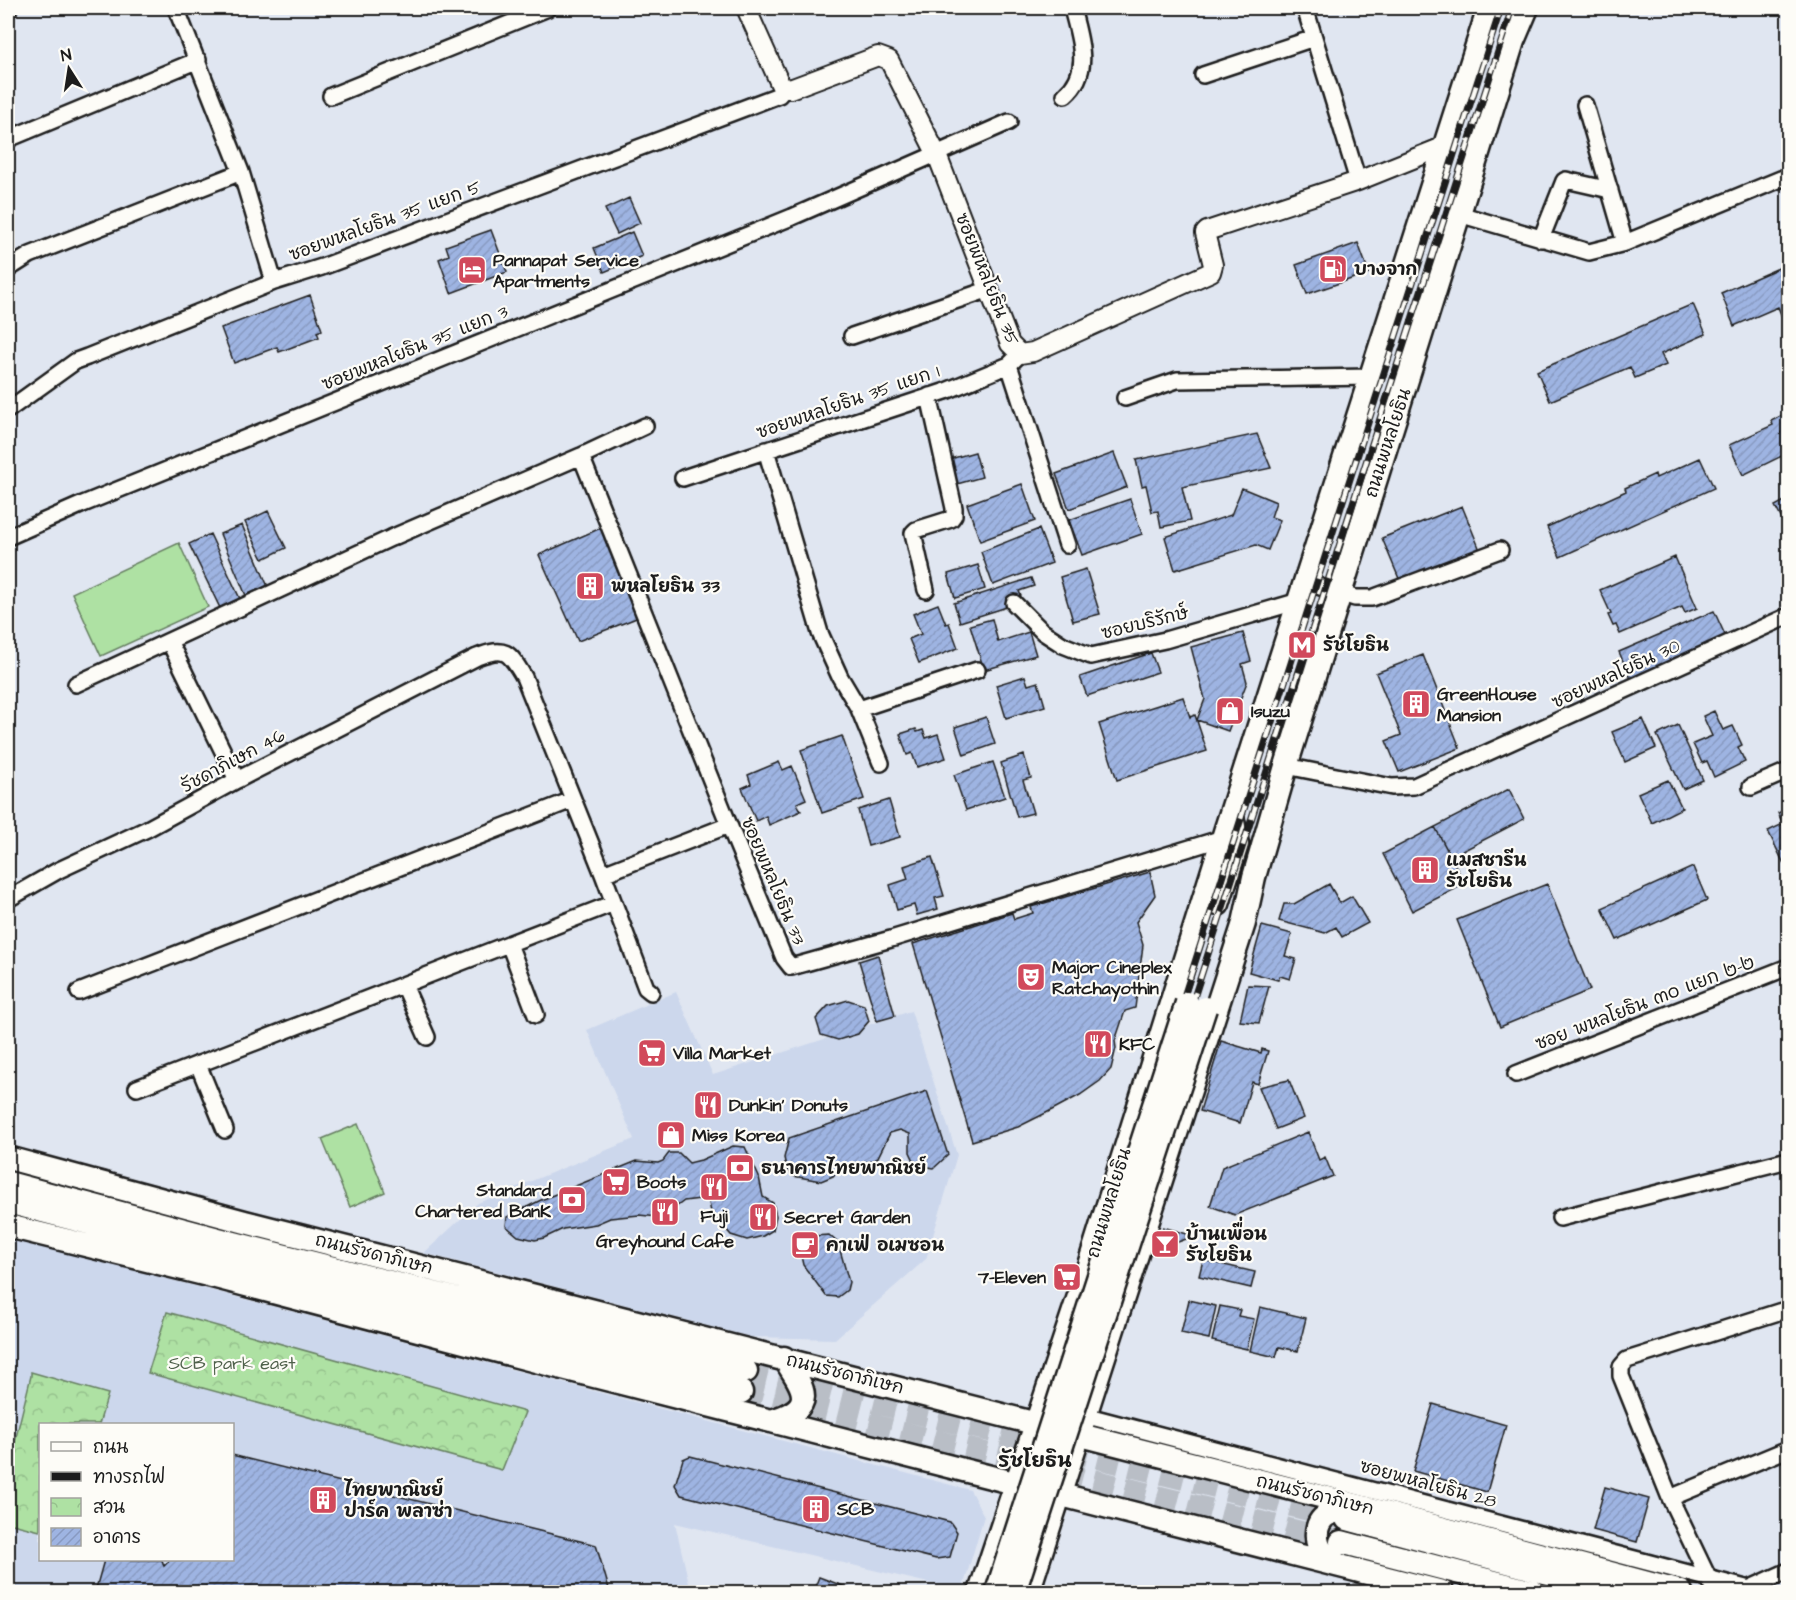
<svg xmlns="http://www.w3.org/2000/svg" width="1796" height="1600" viewBox="0 0 1796 1600" font-family="'Architects Daughter','Playpen Sans Thai',sans-serif">
  <defs>
    <pattern id="park-crowns" width="20" height="18" patternUnits="userSpaceOnUse" patternTransform="scale(1.5)"><rect width="20" height="18" fill="#aee1a3"/><path d="M2 6a3 3 0 1 1 6 0M12 15a3 3 0 1 1 6 0" fill="none" stroke="#95c08c"/></pattern>
    <pattern id="building-hatch" width="6" height="6" patternUnits="userSpaceOnUse" patternTransform="scale(1.5)"><rect width="6" height="6" fill="#9eb4e2"/><path d="M-1 1l2-2M0 6l6-6M5 7l2-2" fill="none" stroke="#889ac1"/></pattern>
  </defs>
  <rect width="100%" height="100%" fill="#e0e6f1"/>
  <filter id="ink" filterUnits="userSpaceOnUse"><feTurbulence type="fractalNoise" baseFrequency=".0167" numOctaves="2"/><feDisplacementMap in="SourceGraphic" scale="12" xChannelSelector="R" yChannelSelector="G"/><feConvolveMatrix kernelMatrix="1 2 1 2 8 2 1 2 1" color-interpolation-filters="sRGB"/></filter>
  <g filter="url(#ink)">
    <path fill="#ccd7ec" fill-rule="evenodd" d="M676,992L713,1075L911,1011L957,1155L926,1259L835,1339L751,1337L424,1253L478,1203L634,1139L587,1030Z
      M8,1237L970,1490L984,1516L962,1591L675,1523L691,1592H8ZM40,1424H232V1560H40Z"/>
    <path fill="#aee1a3" stroke="#657e60" stroke-width="1.5" d="M179,543L208,607L101,656L72,593Z
      M358,1124L385,1192L350,1207L322,1139Z"/>
    <path fill="url(#park-crowns)" stroke="#657e60" stroke-width="1.5" d="M167,1312L525,1412L502,1470L148,1373Z
      M31,1372L108,1394L99,1424H40V1531L8,1523V1470L31,1376Z"/>
    <path fill="url(#building-hatch)" stroke="#1c1c1c" stroke-width="1.5" d="M629,198L640,223L617,234L605,209Z
      M491,230L507,272L451,293L439,259L449,255L446,246Z
      M632,232L642,256L604,272L594,248Z
      M1358,243L1369,273L1307,294L1296,265Z
      M1788,264V314L1782,317L1778,307L1734,326L1721,293Z
      M310,295L322,330L317,332L319,337L279,352L277,347L234,363L221,328Z
      M1693,304L1706,334L1661,354L1666,365L1635,378L1630,367L1550,401L1537,371Z
      M1788,412V453L1743,475L1729,445L1773,425L1771,421Z
      M1257,434L1271,468L1182,487L1190,521L1161,527L1158,511L1152,512L1146,485L1142,486L1136,460Z
      M975,452L982,477L957,484L950,459Z
      M1114,453L1127,487L1069,509L1056,474Z
      M1700,458L1714,488L1560,557L1547,527L1626,491L1625,488L1655,474L1656,478Z
      M1022,484L1035,521L980,541L967,504Z
      M1242,488L1276,502L1271,517L1280,520L1268,550L1256,545L1175,570L1165,537L1231,515Z
      M1130,499L1142,534L1082,555L1069,520Z
      M1788,499V531L1775,506Z
      M1462,506L1480,550L1400,581L1382,538Z
      M268,511L286,548L263,559L245,522Z
      M242,525L269,589L247,598L220,534Z
      M603,527L639,617L578,641L539,555Z
      M1039,529L1052,563L993,585L981,552Z
      M210,534L241,601L221,610L189,544Z
      M1675,557L1697,608L1685,613L1682,607L1620,634L1616,625L1613,626L1608,615L1611,614L1600,590Z
      M978,565L985,589L955,598L948,574Z
      M1086,569L1100,614L1073,621L1060,577Z
      M1031,578L1034,586L1019,591L1021,596L1008,600L1010,606L960,622L954,603Z
      M938,604L946,624L949,623L958,648L919,663L909,639L921,634L913,614Z
      M1714,611L1726,637L1631,679L1619,652Z
      M992,619L998,642L1029,632L1036,655L984,670L970,625Z
      M1243,633L1251,661L1242,664L1247,682L1228,731L1197,720L1205,699L1191,647Z
      M1151,653L1158,672L1087,696L1080,677Z
      M1423,655L1460,748L1399,772L1386,741L1401,735L1376,673Z
      M1025,676L1028,685L1038,682L1045,706L1006,718L996,685Z
      M1183,697L1190,717L1195,715L1207,751L1117,780L1099,724Z
      M1714,711L1723,730L1733,726L1742,745L1738,747L1745,762L1714,777L1707,761L1702,763L1693,744L1712,736L1703,716Z
      M986,717L995,744L964,755L955,727Z
      M1643,719L1656,748L1625,762L1612,732Z
      M1678,725L1703,780L1683,789L1657,735Z
      M916,729L917,732L923,730L926,738L938,734L946,758L917,767L912,753L907,755L900,734Z
      M842,736L864,799L822,813L801,750Z
      M1024,755L1031,778L1023,780L1033,813L1017,817L1001,763Z
      M779,762L783,770L792,766L806,799L797,803L801,811L769,825L766,816L756,821L742,788L751,784L748,775Z
      M993,762L1005,797L966,810L954,775Z
      M1668,780L1682,808L1652,823L1638,793Z
      M1509,789L1524,819L1451,857L1435,827Z
      M889,800L900,837L868,846L858,810Z
      M1788,808V872L1768,831L1783,824L1778,813Z
      M1435,827L1465,884L1412,911L1383,854Z
      M932,857L944,896L935,898L938,909L917,915L914,905L897,910L890,885L908,879L904,866Z
      M1693,867L1707,900L1617,940L1602,908Z
      M1150,872L1155,895L1136,922L1143,945L1135,1008L1125,1011L1115,1041L1116,1048L1111,1069L1100,1081L1080,1095L1052,1110L1018,1127L972,1141L913,944L1012,913L1014,919L1033,913L1031,907Z
      M1329,884L1340,903L1352,896L1368,923L1342,937L1336,927L1325,933L1279,921L1284,904H1294Z
      M1547,884L1590,990L1500,1027L1457,920Z
      M1262,926L1292,934L1285,956L1296,959L1290,979L1280,976L1278,980L1249,972Z
      M878,955L895,1016L877,1021L859,961Z
      M1248,985L1269,986L1259,1023L1240,1021Z
      M848,1000L864,1005L869,1021L858,1034L838,1040L821,1035L816,1019L828,1006Z
      M1221,1041L1261,1053L1262,1049L1268,1051L1258,1084L1252,1082L1240,1123L1200,1111Z
      M1289,1080L1304,1118L1276,1129L1259,1087Z
      M927,1091L948,1155L934,1168L916,1165L910,1152V1134L900,1130L890,1133L877,1159L840,1170L833,1176L821,1181L793,1176L787,1170L784,1158L789,1138Z
      M1308,1132L1319,1160L1325,1157L1333,1176L1235,1215L1210,1206L1222,1167Z
      M733,1146L745,1147L759,1177L763,1197L773,1203L776,1216L773,1230L763,1236L747,1240L731,1235L711,1212L708,1198L684,1201L672,1210L658,1217L639,1215L610,1218L596,1224L563,1229L544,1238L535,1240L518,1236L506,1226L507,1217L541,1200L637,1161L658,1163L663,1161L669,1153H679L689,1163L701,1160Z
      M1163,1227L1194,1236L1154,1251Z
      M829,1235L838,1243L849,1282L847,1290L838,1297L826,1296L803,1265L801,1256L804,1244L813,1236Z
      M1203,1260L1255,1272L1251,1288L1199,1276Z
      M1189,1300L1216,1306L1209,1339L1181,1333Z
      M1220,1306L1240,1310L1238,1316L1254,1319L1247,1349L1212,1341Z
      M1260,1307L1306,1318L1298,1351L1279,1347L1276,1357L1250,1351Z
      M1433,1404L1506,1425L1487,1492L1413,1471Z
      M232,1455L596,1545L610,1592H95L104,1560H162L164,1566L170,1560H232Z
      M690,1456L950,1522L957,1532L950,1557L936,1559L681,1495L675,1485L683,1459Z
      M1605,1487L1649,1499L1637,1542L1593,1530Z
      M819,1577L859,1592H813Z"/>
    <g fill="none" stroke-linecap="round" stroke-linejoin="round">
      <path stroke="#b9bec6" stroke-width="22" stroke-dasharray="22 11" stroke-linecap="butt" d="M746,1371L1345,1519
        M741,1392L1341,1542"/>
      <g stroke="#1c1c1c" stroke-width="20">
        <path id="minor" d="M8,8H9
          M176,8L241,172L274,282
          M1305,8L1358,181
          M1203,75L1314,38
          M1065,95C1093,71 1079,38 1072,8
          M331,96L548,8
          M1585,105L1625,243
          M8,139L198,60
          M1459,214L1589,252L1625,243L1788,176
          M1541,239L1564,181L1566,180L1610,190
          M8,269L30,255L241,172
          M852,336L990,289
          M1009,365L1067,545
          M1125,398L1177,380L1371,377
          M8,410L76,361L87,357L274,282L322,267L779,95L785,88
          M766,450L820,633L840,677L859,709L881,763
          M581,456L729,825L784,958L791,967L891,939L1223,838
          M683,478L946,391L1009,365L1020,354
          M8,537L83,504L792,217L1009,122
          M1305,582L1355,598H1372L1500,550
          M926,590L913,533L916,530L951,519L954,515V508L929,396
          M1014,603L1043,632L1063,645L1091,656L1165,640L1299,601
          M169,641L237,780
          M76,684L391,538L581,456L645,426
          M859,709L977,670
          M1286,766L1392,787L1414,786L1788,616
          M1751,787L1788,771
          M603,874L729,825
          M8,899L59,870L147,829L237,780L477,657C506,646 509,652 524,677L603,874L646,988L651,992
          M509,944L536,1015
          M404,985L427,1037
          M79,992L572,800
          M198,1064L225,1130
          M1516,1074L1788,967
          M137,1088L614,903
          M1560,1218L1788,1160
          M1084,1415L1761,1592
          M1670,1498L1788,1449
          M1746,1590L1788,1571
          M1715,1592L1670,1498L1621,1376V1367L1627,1360L1788,1309"/>
      </g>
      <g stroke="#1c1c1c" stroke-width="22">
        <path id="tertiary" d="M746,8L781,86L790,89L878,56L889,60L937,155L1010,344L1020,354L1033,352L1211,272L1213,265L1205,233L1207,231L1358,181L1445,146"/>
      </g>
      <g stroke="#1c1c1c" stroke-width="27">
        <path id="primary" d="M1218,904L1237,844L1232,815
          M8,1158L245,1222L1363,1507L1681,1592
          M8,1183L218,1239L746,1371
          M8,1202L741,1392
          M8,1226L208,1275L559,1367L1442,1592
          M771,1421C817,1407 806,1391 784,1358
          M1347,1519L1619,1592
          M1341,1542L1534,1592
          M1339,1565C1334,1562 1328,1558 1324,1554C1314,1543 1314,1523 1327,1515C1336,1510 1349,1509 1359,1507
          M980,1592L1084,1281L1223,838L1489,8
          M1028,1592L1244,923L1254,877L1286,766L1513,41L1527,8"/>
      </g>
      <use href="#minor" stroke="#fdfcf7" stroke-width="15"/>
      <use href="#tertiary" stroke="#fdfcf7" stroke-width="18"/>
      <use href="#primary" stroke="#fdfcf7" stroke-width="22"/>
      <g stroke="#1c1c1c" stroke-width="7">
        <path id="rail" d="M993,1592L1501,8
          M1003,1592L1512,8"/>
      </g>
      <use href="#rail" stroke="#fdfcf7" stroke-width="4.5" stroke-dasharray="14" stroke-linecap="butt"/>
      <g stroke="#1c1c1c" stroke-width="27" stroke-linecap="butt">
        <path id="primary-bridge" d="M997,1592L1187,1003
          M1014,1592L1205,1008"/>
      </g>
      <use href="#primary-bridge" stroke="#fdfcf7" stroke-width="22"/>
    </g>
  </g>
  <defs>
    <g id="fuel-square" transform="scale(1.5)"><rect x="-9" y="-9" width="18" height="18" rx="4" fill="#d1495b" stroke="#fdfcf7"/><path d="M-5.5-6h7V0h2V4h1.3V-2.5L3-4.5l.8-.8L6-3V5H2.5V1h-1V6h-7ZM-4.2-4.7v3.2H.2V-4.7Z" fill="#fff"/></g>
    <g id="hotel-square" transform="scale(1.5)"><rect x="-9" y="-9" width="18" height="18" rx="4" fill="#d1495b" stroke="#fdfcf7"/><path d="M-6-4.5h1.5V1H6V5H4.5V3h-9V5H-6ZM-4 0a1.8 1.8 0 1 1 3.6 0ZM.5 0V-2.5h3Q6-2.5 6 0Z" fill="#fff"/></g>
    <g id="building-square" transform="scale(1.5)"><rect x="-9" y="-9" width="18" height="18" rx="4" fill="#d1495b" stroke="#fdfcf7"/><path d="M-4-6H4V6H1V3H-1V6H-4ZM-2.5-4.3h1.7v1.8h-1.7ZM.8-4.3h1.7v1.8H.8ZM-2.5-1h1.7V.8h-1.7ZM.8-1h1.7V.8H.8Z" fill="#fff"/></g>
    <g id="metro-square" transform="scale(1.5)"><rect x="-9" y="-9" width="18" height="18" rx="4" fill="#d1495b" stroke="#fdfcf7"/><path d="M-5.5 5V-5H-3L0 0L3-5H5.5V5H3V-.5L0 4L-3-.5V5Z" fill="#fff"/></g>
    <g id="shop-square" transform="scale(1.5)"><rect x="-9" y="-9" width="18" height="18" rx="4" fill="#d1495b" stroke="#fdfcf7"/><path d="M-5-2.5h2.3a2.7 3.5 0 0 1 5.4 0H5L5.5 6h-11ZM-1.5-2.5h3a1.5 2.3 0 0 0-3 0Z" fill="#fff"/></g>
    <g id="theatre-square" transform="scale(1.5)"><rect x="-9" y="-9" width="18" height="18" rx="4" fill="#d1495b" stroke="#fdfcf7"/><path d="M-5-5.5Q0-4 5-5.5V0Q5 5 0 6Q-5 5-5 0ZM-3.3-2.5H-1v1.5H-3.3ZM1-2.5H3.3v1.5H1ZM-2.8 1Q0 5.5 2.8 1Z" fill="#fff"/></g>
    <g id="restaurant-square" transform="scale(1.5)"><rect x="-9" y="-9" width="18" height="18" rx="4" fill="#d1495b" stroke="#fdfcf7"/><path d="M-5-6h1v4h1v-4h1v4h1v-4h1v5L-1.5 .5V6h-2V.5L-5-1ZM5-6V6H3V1.5H1.5Q1.5-4 5-6Z" fill="#fff"/></g>
    <g id="supermarket-square" transform="scale(1.5)"><rect x="-9" y="-9" width="18" height="18" rx="4" fill="#d1495b" stroke="#fdfcf7"/><path d="M-6-5.5h2.5l.6 2H6L4.5 2H-2.5L-4.4-4H-6ZM-1.5 3.2a1.3 1.3 0 1 0 .1 0ZM3 3.2a1.3 1.3 0 1 0 .1 0Z" fill="#fff"/></g>
    <g id="bank-square" transform="scale(1.5)"><rect x="-9" y="-9" width="18" height="18" rx="4" fill="#d1495b" stroke="#fdfcf7"/><path d="M-6-4H6V4H-6ZM0-2.3a2.3 2.3 0 1 0 0 4.6a2.3 2.3 0 1 0 0-4.6Z" fill="#fff"/></g>
    <g id="bar-square" transform="scale(1.5)"><rect x="-9" y="-9" width="18" height="18" rx="4" fill="#d1495b" stroke="#fdfcf7"/><path d="M-6-5H6L.8 .8V4.5H3.5V6h-7V4.5H-.8V.8Z" fill="#fff"/></g>
    <g id="cafe-square" transform="scale(1.5)"><rect x="-9" y="-9" width="18" height="18" rx="4" fill="#d1495b" stroke="#fdfcf7"/><path d="M-5.5-4.5H6V0H3Q3 3.5 0 3.5H-2.5Q-5.5 3.5-5.5 0ZM3-3.2v2h1.7v-2ZM-6 4.5H4V6H-6Z" fill="#fff"/></g>
  </defs>
  <g fill-rule="evenodd">
    <use href="#fuel-square" x="1333" y="269"/>
    <use href="#hotel-square" x="472" y="270"/>
    <use href="#building-square" x="590" y="586"/>
    <use href="#metro-square" x="1302" y="645"/>
    <use href="#building-square" x="1416" y="704"/>
    <use href="#shop-square" x="1230" y="711"/>
    <use href="#building-square" x="1425" y="870"/>
    <use href="#theatre-square" x="1031" y="977"/>
    <use href="#restaurant-square" x="1098" y="1044"/>
    <use href="#supermarket-square" x="652" y="1053"/>
    <use href="#restaurant-square" x="708" y="1105"/>
    <use href="#shop-square" x="671" y="1135"/>
    <use href="#bank-square" x="740" y="1168"/>
    <use href="#supermarket-square" x="616" y="1182"/>
    <use href="#restaurant-square" x="714" y="1187"/>
    <use href="#bank-square" x="572" y="1200"/>
    <use href="#restaurant-square" x="665" y="1212"/>
    <use href="#restaurant-square" x="763" y="1217"/>
    <use href="#bar-square" x="1165" y="1244"/>
    <use href="#cafe-square" x="805" y="1245"/>
    <use href="#supermarket-square" x="1067" y="1277"/>
    <use href="#building-square" x="323" y="1500"/>
    <use href="#building-square" x="816" y="1509"/>
  </g>
  <g text-anchor="middle" dominant-baseline="central" stroke-width="4.5" stroke-linejoin="round" paint-order="stroke">
    <g font-size="18" fill="#1c1c1c" stroke="#fdfcf7">
      <text transform="translate(385 221) rotate(-20)">ซอยพหลโยธิน 35 แยก 5</text>
      <text transform="translate(987 279) rotate(68)">ซอยพหลโยธิน 35</text>
      <text transform="translate(415 348) rotate(-22)">ซอยพหลโยธิน 35 แยก 3</text>
      <text transform="translate(848 402) rotate(-19)">ซอยพหลโยธิน 35 แยก 1</text>
      <text transform="translate(1388 443) rotate(-72)">ถนนพหลโยธิน</text>
      <text transform="translate(1145 623) rotate(-14)">ซอยบริรักษ์</text>
      <text transform="translate(1616 674) rotate(-25)">ซอยพหลโยธิน 30</text>
      <text transform="translate(233 761) rotate(-28)">รัชดาภิเษก 46</text>
      <text transform="translate(773 881) rotate(67)">ซอยพหลโยธิน 33</text>
      <text transform="translate(1645 1003) rotate(-21)">ซอย พหลโยธิน ๓๐ แยก ๒-๒</text>
      <text transform="translate(1109 1203) rotate(-73)">ถนนพหลโยธิน</text>
      <text transform="translate(374 1254) rotate(14)">ถนนรัชดาภิเษก</text>
      <text transform="translate(845 1374) rotate(14)">ถนนรัชดาภิเษก</text>
      <text transform="translate(1428 1484) rotate(15)">ซอยพหลโยธิน 28</text>
      <text transform="translate(1315 1495) rotate(14)">ถนนรัชดาภิเษก</text>
    </g>
    <g font-size="18" font-weight="bold" fill="#1c1c1c" stroke="#fdfcf7" text-anchor="start">
      <text x="493" y="260">Pannapat Service<tspan x="493" dy="21">Apartments</tspan></text>
      <text x="1354" y="269">บางจาก</text>
      <text x="611" y="586">พหลโยธิน 33</text>
      <text x="1323" y="645">รัชโยธิน</text>
      <text x="1437" y="694">GreenHouse<tspan x="1437" dy="21">Mansion</tspan></text>
      <text x="1251" y="711">Isuzu</text>
      <text x="1446" y="860">แมสซารีน<tspan x="1446" dy="21">รัชโยธิน</tspan></text>
      <text x="1052" y="967">Major Cineplex<tspan x="1052" dy="21">Ratchayothin</tspan></text>
      <text x="1119" y="1044">KFC</text>
      <text x="673" y="1053">Villa Market</text>
      <text x="729" y="1105">Dunkin' Donuts</text>
      <text x="692" y="1135">Miss Korea</text>
      <text x="761" y="1168">ธนาคารไทยพาณิชย์</text>
      <text x="637" y="1182">Boots</text>
      <text x="551" y="1190" text-anchor="end">Standard<tspan x="551" dy="21">Chartered BanK</tspan></text>
      <text x="714" y="1216" text-anchor="middle">Fuji</text>
      <text x="784" y="1217">Secret Garden</text>
      <text x="1186" y="1234">บ้านเพื่อน<tspan x="1186" dy="21">รัชโยธิน</tspan></text>
      <text x="665" y="1241" text-anchor="middle">Greyhound Cafe</text>
      <text x="826" y="1245">คาเฟ่ อเมซอน</text>
      <text x="1046" y="1277" text-anchor="end">7-Eleven</text>
      <text x="344" y="1490">ไทยพาณิชย์<tspan x="344" dy="21">ปาร์ค พลาซ่า</tspan></text>
      <text x="837" y="1509">SCB</text>
    </g>
    <g font-size="18" fill="#4f614b" stroke="#fdfcf7">
      <text x="232" y="1363">SCB park east</text>
    </g>
    <g font-size="20" font-weight="bold" fill="#1c1c1c" stroke="#fdfcf7">
      <text x="1035" y="1461">รัชโยธิน</text>
    </g>
  </g>
  <rect width="1796" height="1600" fill="none" stroke="#fdfcf7" stroke-width="30"/>
  <rect x="15" y="15" width="1766" height="1570" fill="none" stroke="#1c1c1c" stroke-width="2" filter="url(#ink)"/>
  <rect x="39" y="1423" width="195" height="138" fill="#fdfcf7" stroke="#a3a29f" stroke-width="1.5"/>
  <rect x="51" y="1442" width="30" height="9" fill="#fdfcf7" stroke="#a3a29f" stroke-width="1.5"/>
  <text x="93" y="1453" font-size="18" fill="#1c1c1c">ถนน</text>
  <rect x="51" y="1472" width="30" height="9" fill="#1c1c1c" stroke="#a3a29f" stroke-width="1.5"/>
  <text x="93" y="1483" font-size="18" fill="#1c1c1c">ทางรถไฟ</text>
  <rect x="51" y="1498" width="30" height="18" fill="url(#park-crowns)" stroke="#a3a29f" stroke-width="1.5"/>
  <text x="93" y="1513" font-size="18" fill="#1c1c1c">สวน</text>
  <rect x="51" y="1528" width="30" height="18" fill="url(#building-hatch)" stroke="#a3a29f" stroke-width="1.5"/>
  <text x="93" y="1543" font-size="18" fill="#1c1c1c">อาคาร</text>
  <g transform="translate(69 69) rotate(348)" stroke="#fdfcf7" stroke-width="4.5" paint-order="stroke">
  <path d="M0-4.5L10 22L0 15L-10 22Z" fill="#1c1c1c"/>
  <text y="-9" font-size="16" font-weight="bold" text-anchor="middle" fill="#1c1c1c">N</text>
  </g>
</svg>
